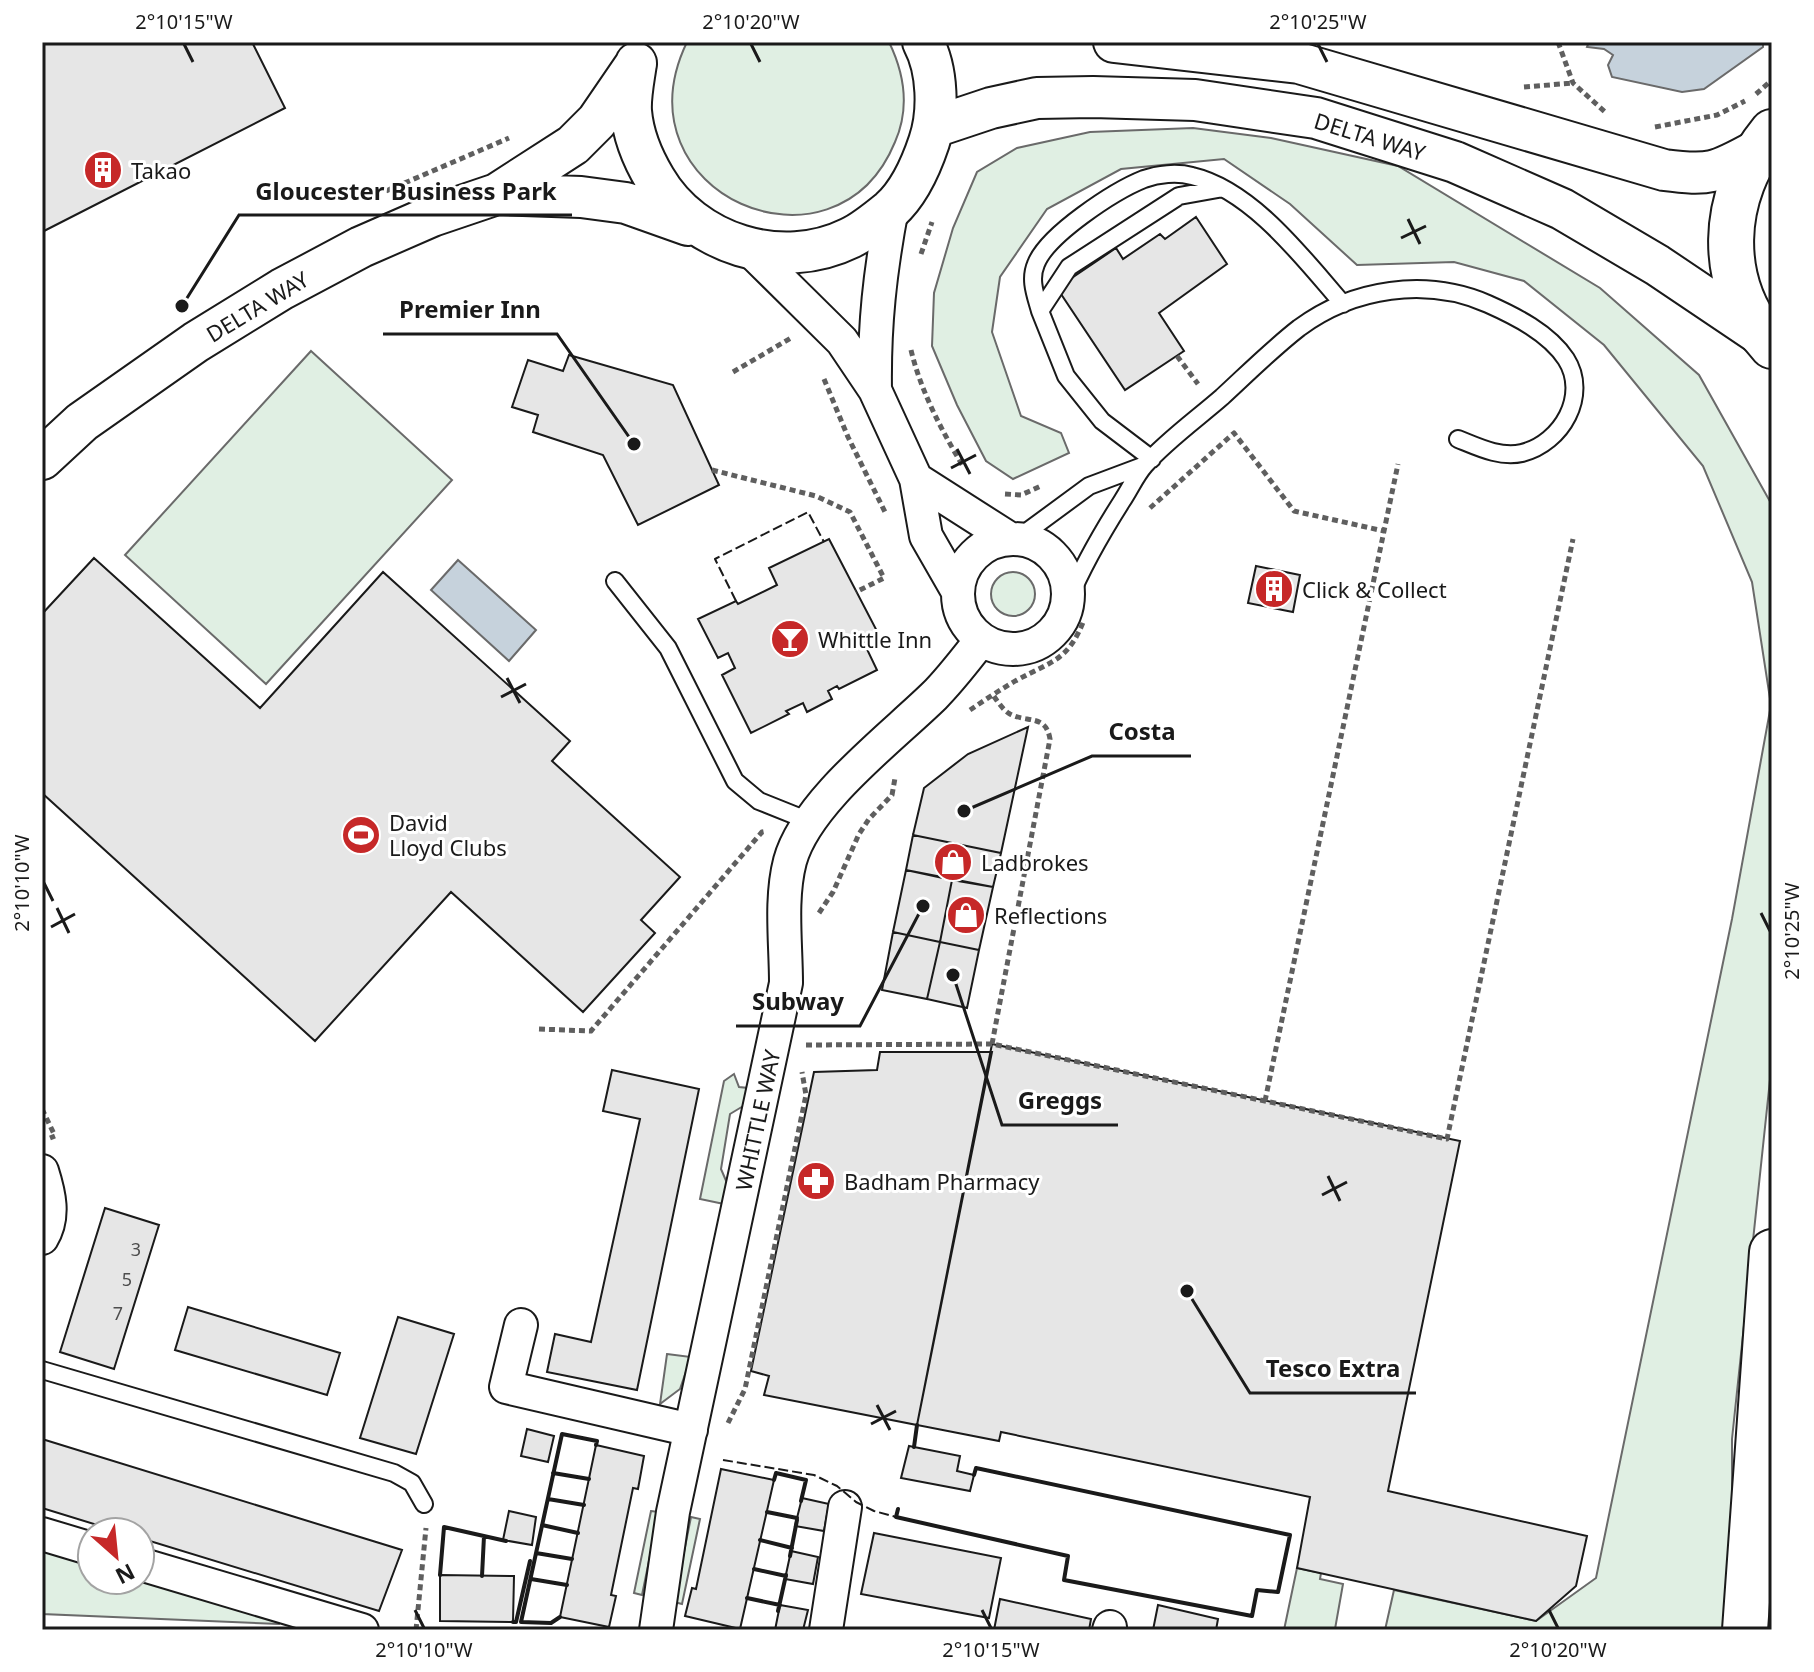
<svg xmlns="http://www.w3.org/2000/svg" width="1814" height="1672" viewBox="0 0 1814 1672" font-family="'Noto Sans',sans-serif">
  <rect width="100%" height="100%" fill="#fff"/>
  <path fill="#e0efe3" stroke="#6a6a6a" stroke-width="2" d="M687,42H889C905,75 910,108 895,142C835,288 614,194 687,42Z
    M1193,128L1271,138L1398,166L1600,288L1699,375L1772,505V1061L1732,1439V1630H1385L1394,1590L1536,1621L1596,1578L1732,919L1771,705L1752,582L1703,466L1604,345L1524,281L1454,262L1357,265L1290,204L1224,159L1121,169L1047,209L1000,277L992,332L1021,416L1061,433L1069,453L1013,479L986,461L957,405L932,346L934,293L953,228L977,172L1017,148L1090,132Z
    M311,351L452,480L266,684L125,555Z
    M991 594a22 22 0 1 1 44 0a22 22 0 1 1-44 0Z
    M734,1074L739,1087L748,1088L745,1105L730,1114L721,1169L727,1183L724,1204L700,1199L724,1081Z
    M667,1354L691,1357L680,1389L660,1404Z
    M651,1511L659,1512L642,1595L634,1593Z
    M691,1517L700,1519L682,1604L674,1602Z
    M42,1548L92,1562V1580H140L283,1616L279,1624L42,1614Z
    M1297,1568L1321,1573L1320,1579L1343,1584L1335,1629L1338,1630H1284Z"/>
  <path fill="#c6d2dc" stroke="#6a6a6a" stroke-width="2" d="M1589,42H1763V47L1704,89L1682,92L1612,77L1608,65L1613,55L1604,49L1587,47Z
    M458,560L536,630L509,661L431,590Z"/>
  <path fill="#e6e6e6" stroke="#1a1a1a" stroke-width="2" d="M42,42H252L285,108L42,232Z
    M1196,217L1227,264L1159,313L1184,351L1125,390L1057,288L1116,248L1123,259L1160,234L1165,239Z
    M569,355L673,385L719,485L638,525L603,455L533,432L538,415L512,407L528,360L563,371Z
    M829,539L879,635L864,643L877,670L839,689L837,686L828,691L832,699L807,712L803,703L786,711L789,714L751,733L722,675L735,668L728,653L718,658L698,619L736,601L738,604L777,585L769,568Z
    M94,558L260,708L383,572L570,741L552,761L680,877L641,920L655,933L583,1012L451,892L315,1041L42,793V614Z
    M1256,566L1300,575L1293,612L1248,603Z
    M1028,727L1001,853L913,835L924,788L968,754Z
    M913,835L1001,853L993,887L906,870Z
    M906,870L952,880L940,942L893,932Z
    M952,880L993,887L979,950L940,942Z
    M893,932L940,942L927,999L882,990Z
    M940,942L979,950L967,1008L927,999Z
    M992,1044L1460,1141L1388,1491L1587,1536L1576,1586L1536,1621L1297,1568L1310,1497L1001,1432L999,1441L917,1425Z
    M880,1052H992L917,1425L764,1395L769,1376L751,1371L814,1072L877,1070Z
    M612,1070L699,1089L637,1390L547,1372L555,1334L591,1342L640,1119L603,1111Z
    M105,1208L159,1225L114,1369L60,1352Z
    M188,1307L340,1353L327,1395L175,1350Z
    M398,1317L454,1334L416,1454L360,1438Z
    M527,1429L554,1436L548,1462L521,1456Z
    M42,1439L402,1550L379,1611L140,1538V1532H120L42,1508Z
    M596,1445L644,1456L638,1489L633,1488L611,1595L616,1596L609,1627L560,1617Z
    M909,1446L960,1456L957,1471L974,1475L970,1491L901,1478Z
    M721,1469L774,1480L740,1629L685,1616L692,1588L696,1589Z
    M802,1498L829,1504L824,1531L795,1526Z
    M509,1511L536,1517L532,1545L503,1540Z
    M874,1533L1001,1558L989,1618L861,1594Z
    M791,1551L818,1557L813,1584L785,1579Z
    M440,1575L514,1576L513,1622L440,1621Z
    M1000,1599L1091,1619L1089,1630H994Z
    M780,1605L808,1610L803,1630H775Z
    M1158,1605L1218,1619L1216,1630H1153Z"/>
  <g fill="none" stroke-linecap="round" stroke-linejoin="round">
    <g stroke="#1a1a1a" stroke-width="20">
      <path id="service" d="M1040,311C1036,296 1029,280 1036,264C1047,235 1114,191 1144,179C1158,174 1177,172 1192,176C1252,190 1304,259 1343,304
        M1152,459L1102,421L1066,376L1040,311L1069,267L1179,196L1218,189
        M1017,539L1089,486L1145,465
        M615,581L668,648L735,781L759,801L809,821
        M1068,601C1083,565 1101,534 1122,501C1130,489 1136,475 1145,465C1166,441 1198,418 1222,397C1247,374 1272,349 1299,328C1353,288 1426,277 1488,304C1515,316 1549,333 1566,359C1589,395 1562,443 1522,453C1500,458 1478,447 1458,439
        M42,1370L394,1473L412,1483L424,1504"/>
    </g>
    <g stroke="#1a1a1a" stroke-width="36">
      <path id="minor" d="M750,250L842,341L875,390L916,479L926,536L957,590
        M875,390C874,325 880,272 892,208
        M916,479L1010,539
        M958 594a55 55 0 1 1 110 0a55 55 0 1 1-110 0Z
        M42,1171C49,1193 55,1217 42,1238
        M521,1325L506,1387L691,1430
        M42,1534L92,1549
        M140,1564L362,1630
        M656,1630L673,1512L786,983C786,944 780,899 790,861C806,802 891,738 934,696C951,679 966,659 981,640
        M826,1630L845,1507
        M1109,1630L1110,1627"/>
    </g>
    <g stroke="#1a1a1a" stroke-width="44">
      <path id="tertiary" d="M1114,42L1299,63L1664,170C1710,176 1716,173 1756,151
        M636,63C634,78 630,96 631,111C633,135 643,159 655,179C693,244 781,272 850,238C863,232 879,219 890,210C909,193 921,166 929,142C939,113 938,70 923,42
        M934,127L991,108L1037,98L1093,97L1195,100L1316,118L1455,162L1562,209L1657,265L1764,337
        M497,194L581,197L626,203L688,225
        M42,459L82,422L196,342L282,289L361,247L432,216L497,194L573,145L597,121L636,64"/>
    </g>
    <g stroke="#1a1a1a" stroke-width="48">
      <path id="secondary" d="M1772,132C1720,195 1715,284 1772,346
        M1745,1630L1772,1252"/>
    </g>
    <path stroke="#5f5f5f" stroke-width="5" stroke-dasharray="6 4" stroke-linecap="butt" d="M1558,42L1573,83L1605,112
      M1524,87L1573,83
      M1756,94L1772,80
      M1655,127L1717,115L1745,101
      M386,191L509,138
      M921,254L932,222
      M911,350C921,392 942,431 964,468
      M1177,356L1198,384
      M733,372L791,338
      M824,379L848,437L885,512
      M712,470L816,496L850,512L884,578L856,592
      M1005,494L1021,495L1041,486
      M1150,508L1234,433L1294,511L1384,531
      M970,710C985,700 1001,689 1017,680C1052,661 1068,661 1084,620
      M819,913L833,892L859,834L869,819L892,795L895,778
      M539,1029L591,1031L762,832L767,831
      M992,1044L1050,739C1046,714 1027,723 1010,714C1003,710 998,702 993,695
      M806,1045L992,1044L1447,1139L1573,539
      M1265,1101L1398,464
      M42,1109L55,1136L50,1138
      M728,1423L745,1389L806,1095L802,1072
      M416,1630L426,1528"/>
    <use href="#service" stroke="#fff" stroke-width="16"/>
    <use href="#minor" stroke="#fff" stroke-width="32"/>
    <use href="#tertiary" stroke="#fff" stroke-width="40"/>
    <use href="#secondary" stroke="#fff" stroke-width="44"/>
    <path stroke="#1a1a1a" stroke-width="2" stroke-dasharray="10 4" stroke-linecap="butt" d="M736,601L715,559L808,512L824,542
      M723,1460L814,1475L837,1486L856,1502L874,1511L896,1517"/>
    <path stroke="#1a1a1a" stroke-width="4" d="M914,1447L917,1425
      M553,1473L589,1479
      M774,1480L776,1473L806,1480L801,1501
      M548,1499L584,1505
      M898,1509L896,1517L1068,1556L1064,1580L1252,1616L1257,1590L1278,1592L1290,1535L976,1468L974,1475
      M767,1512L797,1518
      M542,1525L578,1533
      M760,1540L792,1548
      M536,1553L572,1559
      M790,1556L797,1520
      M754,1569L786,1576
      M440,1575L444,1527L506,1541
      M482,1576L484,1536
      M531,1579L567,1585
      M747,1598L780,1605
      M778,1611L786,1575
      M560,1617L551,1623L521,1622L562,1434L597,1441L596,1445
      M513,1622H516L530,1561"/>
  </g>
  <path fill="none" stroke="#1a1a1a" stroke-width="3" d="M184,44L193,62M751,44L760,62M1318,44L1327,62M1408,219L1420,244M1401,238L1426,226M957,449L970,474M951,468L976,455M507,678L520,703M501,697L526,684M44,883L53,901M57,908L69,933M1761,913L1770,931M51,927L75,914M1328,1176L1340,1201M1322,1195L1347,1182M877,1405L890,1430M871,1424L896,1411M415,1610L424,1628M982,1610L991,1628M1549,1610L1558,1628"/>
  <defs>
    <g id="building-disc" transform="scale(2)"><circle r="9.5" fill="#c62828" stroke="#fff"/><path d="M-4-6H4V6H1V3H-1V6H-4ZM-2.5-4.3h1.7v1.8h-1.7ZM.8-4.3h1.7v1.8H.8ZM-2.5-1h1.7V.8h-1.7ZM.8-1h1.7V.8H.8Z" fill="#fff"/></g>
    <g id="bar-disc" transform="scale(2)"><circle r="9.5" fill="#c62828" stroke="#fff"/><path d="M-6-5H6L.8 .8V4.5H3.5V6h-7V4.5H-.8V.8Z" fill="#fff"/></g>
    <g id="stadium-disc" transform="scale(2)"><circle r="9.5" fill="#c62828" stroke="#fff"/><path d="M0-5a6.5 5 0 1 0 0 10a6.5 5 0 1 0 0-10ZM-3.5-1.8h7v3.6h-7Z" fill="#fff"/></g>
    <g id="shop-disc" transform="scale(2)"><circle r="9.5" fill="#c62828" stroke="#fff"/><path d="M-5-2.5h2.3a2.7 3.5 0 0 1 5.4 0H5L5.5 6h-11ZM-1.5-2.5h3a1.5 2.3 0 0 0-3 0Z" fill="#fff"/></g>
    <g id="pharmacy-disc" transform="scale(2)"><circle r="9.5" fill="#c62828" stroke="#fff"/><path d="M-2-6h4v4h4v4h-4v4h-4v-4h-4v-4h4Z" fill="#fff"/></g>
  </defs>
  <g fill-rule="evenodd">
    <use href="#building-disc" x="103" y="170"/>
    <use href="#building-disc" x="1274" y="589"/>
    <use href="#bar-disc" x="790" y="639"/>
    <use href="#stadium-disc" x="361" y="835"/>
    <use href="#shop-disc" x="953" y="862"/>
    <use href="#shop-disc" x="966" y="915"/>
    <use href="#pharmacy-disc" x="816" y="1181"/>
  </g>
  <g text-anchor="middle" dominant-baseline="central" stroke-width="6" stroke-linejoin="round" paint-order="stroke">
    <g font-size="18" fill="#4d4d4d">
      <text x="136" y="1249">3</text>
      <text x="127" y="1279">5</text>
      <text x="118" y="1313">7</text>
    </g>
    <g font-size="22" fill="#1a1a1a" stroke="#fff">
      <text transform="translate(1370 136) rotate(17)">DELTA WAY</text>
      <text transform="translate(257 306) rotate(-31)">DELTA WAY</text>
      <text transform="translate(757 1120) rotate(-78)">WHITTLE WAY</text>
    </g>
    <g font-size="22" fill="#1a1a1a" stroke="#fff" text-anchor="start">
      <text x="131" y="170">Takao</text>
      <text x="1302" y="589">Click &amp; Collect</text>
      <text x="818" y="639">Whittle Inn</text>
      <text x="389" y="822">David<tspan x="389" dy="25">Lloyd Clubs</tspan></text>
      <text x="981" y="862">Ladbrokes</text>
      <text x="994" y="915">Reflections</text>
      <text x="844" y="1181">Badham Pharmacy</text>
    </g>
  </g>
  <path fill="none" stroke="#1a1a1a" stroke-width="3" d="M182 306L239 215H572M634 444L557 334H383M964 811L1092 756H1191M923 906L860 1026H736M953 975L1002 1125H1118M1187 1291L1250 1393H1416"/>
  <g fill="#1a1a1a" stroke="#fff" stroke-width="3">
    <circle cx="182" cy="306" r="8"/>
    <circle cx="634" cy="444" r="8"/>
    <circle cx="964" cy="811" r="8"/>
    <circle cx="923" cy="906" r="8"/>
    <circle cx="953" cy="975" r="8"/>
    <circle cx="1187" cy="1291" r="8"/>
  </g>
  <g font-size="24" text-anchor="middle" font-weight="bold" fill="#1a1a1a" stroke="#fff" stroke-width="6" stroke-linejoin="round" paint-order="stroke">
    <text x="406" y="200">Gloucester Business Park</text>
    <text x="470" y="318">Premier Inn</text>
    <text x="1142" y="740">Costa</text>
    <text x="798" y="1010">Subway</text>
    <text x="1060" y="1109">Greggs</text>
    <text x="1333" y="1377">Tesco Extra</text>
  </g>
  <rect width="1814" height="1672" fill="none" stroke="#ffffff" stroke-width="88"/>
  <g transform="translate(116 1556) rotate(153)"><circle r="38" fill="#ffffff" stroke="#a3a3a3" stroke-width="2"/>
  <path d="M0-6L14 30L0 20L-14 30Z" fill="#c62828"/>
  <text y="-12" font-size="22" font-weight="bold" text-anchor="middle" fill="#1a1a1a">N</text>
  </g>
  <rect x="44" y="44" width="1726" height="1584" fill="none" stroke="#1a1a1a" stroke-width="3"/>
  <g font-size="20" text-anchor="middle" fill="#1a1a1a">
    <text x="184" y="29">2°10'15"W</text>
    <text x="751" y="29">2°10'20"W</text>
    <text x="1318" y="29">2°10'25"W</text>
    <text transform="translate(22 883) rotate(-90)" y="7">2°10'10"W</text>
    <text transform="translate(1792 931) rotate(-90)" y="7">2°10'25"W</text>
    <text x="424" y="1657">2°10'10"W</text>
    <text x="991" y="1657">2°10'15"W</text>
    <text x="1558" y="1657">2°10'20"W</text>
  </g>
</svg>
